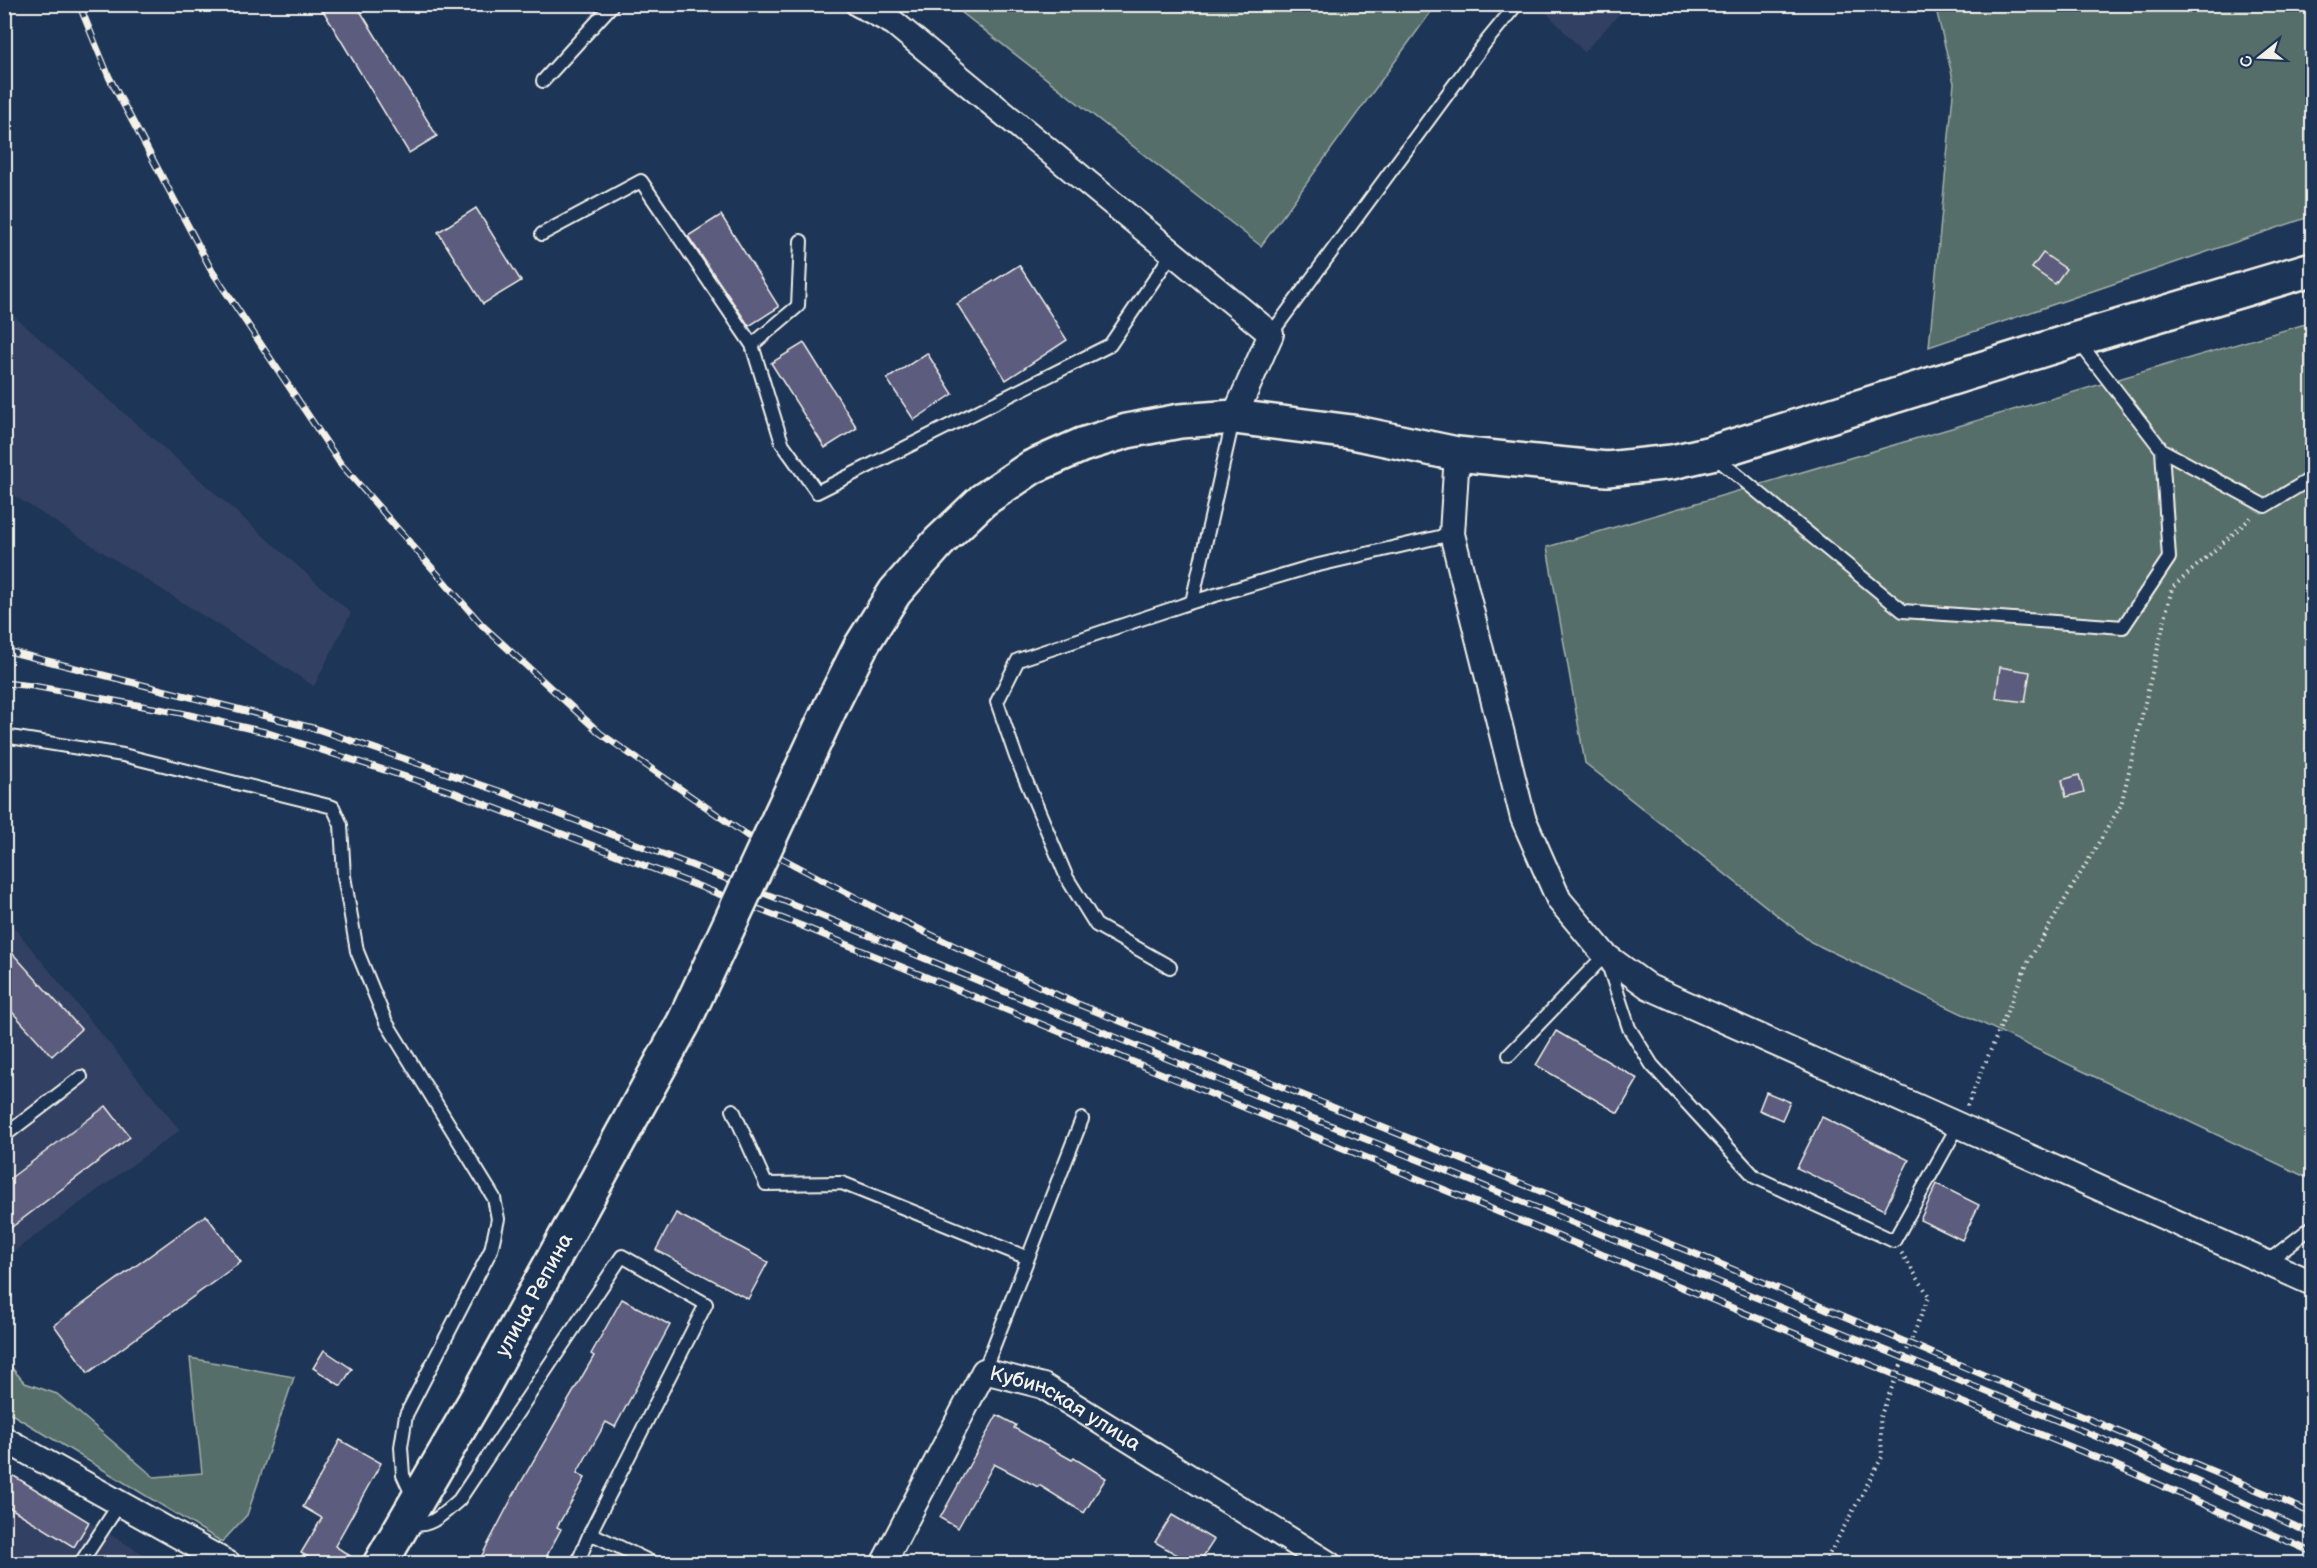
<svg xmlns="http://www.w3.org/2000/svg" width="2317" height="1568" viewBox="0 0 2317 1568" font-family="'Balsamiq Sans',sans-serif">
  <rect width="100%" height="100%" fill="#1d3557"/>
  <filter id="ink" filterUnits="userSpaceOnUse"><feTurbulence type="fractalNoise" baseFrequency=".0167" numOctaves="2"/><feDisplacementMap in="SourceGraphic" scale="12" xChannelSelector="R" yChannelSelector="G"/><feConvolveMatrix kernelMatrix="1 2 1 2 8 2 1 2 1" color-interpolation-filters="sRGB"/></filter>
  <g filter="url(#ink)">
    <path fill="#304163" d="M1539,5H1628L1584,52Z
      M5,308L351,613L314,686L5,490Z
      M4,915L180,1130L5,1258H4Z
      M4,1470L89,1522L158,1563H5Z"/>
    <path fill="#566e6b" stroke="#a5b0aa" stroke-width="1.5" d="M952,5H1436L1261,246Z
      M1935,5H2312V216L1929,347L1954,83Z
      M2312,322V1180L1811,942L1585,763L1547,547Z
      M190,1358L294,1377L247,1515L222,1542L5,1410V1360L25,1383L57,1394L154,1477L202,1473Z"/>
    <path fill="#5c5c7e" stroke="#f4f1e8" stroke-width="1.5" d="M319,4H356L437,136L409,153Z
      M476,208L521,281L483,304L438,232Z
      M721,215L779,307L749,326L688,236Z
      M2043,253L2066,269L2055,284L2032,268Z
      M1019,265L1067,340L1006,380L957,304Z
      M804,343L857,428L825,448L771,363Z
      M927,353L953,394L914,420L887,379Z
      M2000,667L2030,672L2025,702L1996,698Z
      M2079,775L2084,792L2066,797L2062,780Z
      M4,944L81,1029L52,1056L4,1003Z
      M1556,1031L1638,1079L1618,1113L1536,1065Z
      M1766,1092L1790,1102L1782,1120L1759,1110Z
      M106,1106L130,1137L4,1233V1183Z
      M1822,1117L1909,1160L1884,1210L1797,1168Z
      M1937,1184L1979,1205L1962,1240L1920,1220Z
      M676,1213L768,1262L748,1299L656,1250Z
      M206,1215L241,1262L88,1373L54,1325Z
      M622,1299L670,1325L615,1427L606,1422L577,1473L585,1478L557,1527L561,1529L543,1563H478L513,1496L594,1356L591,1354Z
      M324,1350L352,1369L341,1386L313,1368Z
      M997,1415L1016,1425L1014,1428L1072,1460L1074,1458L1106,1478L1084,1513L1039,1485L1038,1487L994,1464L958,1528L940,1518Z
      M340,1440L381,1463L335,1546L361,1563H319L301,1553L322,1518L303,1507Z
      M4,1470L89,1522L74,1547L4,1504Z
      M1172,1515L1214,1540L1199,1563H1191L1155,1542Z"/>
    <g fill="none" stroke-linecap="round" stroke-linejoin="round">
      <g stroke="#f4f1e8" stroke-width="16">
        <path id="service" d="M543,81L613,4
          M542,234L641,181L752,345L782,443L817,492L1110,345L1173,252
          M1271,334L1485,43L1517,4
          M752,345L798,306L801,241
          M2162,450L2265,506L2312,478
          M1714,456L1903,611L2123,627L2169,558L2162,450L2079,342
          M1192,602L1310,567L1452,534
          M4,736L123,755L333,807L341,825L344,876L357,951L386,1022L494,1198L498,1219L491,1250L406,1415L401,1447L403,1475L414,1499
          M1170,967L1096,925L1067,878L1016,757L997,702L1018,660L1192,602L1233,420
          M1509,1055L1605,955L1629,1028L1652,1065L1755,1177L1894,1241L1959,1124
          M733,1110L766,1184L842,1183L1028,1258
          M4,1136L81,1077
          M2267,1262L2312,1227
          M984,1371L1082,1119
          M408,1524C430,1529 443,1514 459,1500L622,1256L706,1304L590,1533L655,1564
          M80,1564L120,1503
          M577,1564L590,1533"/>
      </g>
      <g stroke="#f4f1e8" stroke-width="28">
        <g id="minor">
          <path d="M858,4L894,23L1271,334L1234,417"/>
          <path d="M1457,454L1452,534L1523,818L1559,900L1605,955L1649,987L2312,1283"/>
          <path d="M4,1439L229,1564"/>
          <path id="s1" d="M883,1564L984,1371L1043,1386L1329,1564"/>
        </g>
      </g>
      <g stroke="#f4f1e8" stroke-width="38">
        <g id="secondary">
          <path d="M831,706L861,646L895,592L939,542L983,500L1032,467L1082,445L1127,431L1180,421L1234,417L1352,432L1457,454L1607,469L1672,462L1711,453L2077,339L2312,269"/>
          <path id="s2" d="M380,1564L478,1396L684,1022"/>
        </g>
      </g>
      <path stroke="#f4f1e8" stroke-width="4" stroke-dasharray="1.5 4.5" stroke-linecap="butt" d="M1967,1106L2028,962L2121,805L2172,588L2253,516
        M1824,1564L1882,1457L1880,1417L1929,1296L1901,1252"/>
      <use href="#service" stroke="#1d3557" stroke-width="12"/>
      <use href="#minor" stroke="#1d3557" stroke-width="24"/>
      <use href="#secondary" stroke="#1d3557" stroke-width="33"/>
      <g stroke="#f4f1e8" stroke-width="7">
        <path id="rail" d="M79,4L109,77L212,271L340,463L482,625L600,733L772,853L883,912L1068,1000L1708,1259L2312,1513
          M4,650L317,729L502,792L810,911L1294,1111L1437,1167L2117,1445L2312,1534
          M4,683L33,686L181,713L265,732L453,792L802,926L2110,1463L2312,1552"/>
      </g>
      <use href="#rail" stroke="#1d3557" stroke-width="4.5" stroke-dasharray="14" stroke-linecap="butt"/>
      <g stroke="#f4f1e8" stroke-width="38" stroke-linecap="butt">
        <path id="secondary-bridge" d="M684,1022L831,706"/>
      </g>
      <use href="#secondary-bridge" stroke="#1d3557" stroke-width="33"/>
    </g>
  </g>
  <g text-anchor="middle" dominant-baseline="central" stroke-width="4.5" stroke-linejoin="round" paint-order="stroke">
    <g font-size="21" fill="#f4f1e8" stroke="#1d3557">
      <text stroke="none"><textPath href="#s2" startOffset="310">улица Репина</textPath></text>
      <text stroke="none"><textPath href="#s1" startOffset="308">Кубинская улица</textPath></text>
    </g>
  </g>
  <rect width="2317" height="1568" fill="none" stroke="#1d3557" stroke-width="24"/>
  <rect x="12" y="12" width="2293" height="1544" fill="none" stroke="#f4f1e8" stroke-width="2" filter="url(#ink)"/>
  <g transform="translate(2260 57) rotate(252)" stroke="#1d3557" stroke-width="4.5" paint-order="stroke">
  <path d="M0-4.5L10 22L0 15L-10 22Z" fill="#f4f1e8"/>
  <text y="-9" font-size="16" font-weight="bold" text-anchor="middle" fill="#f4f1e8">С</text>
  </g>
</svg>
